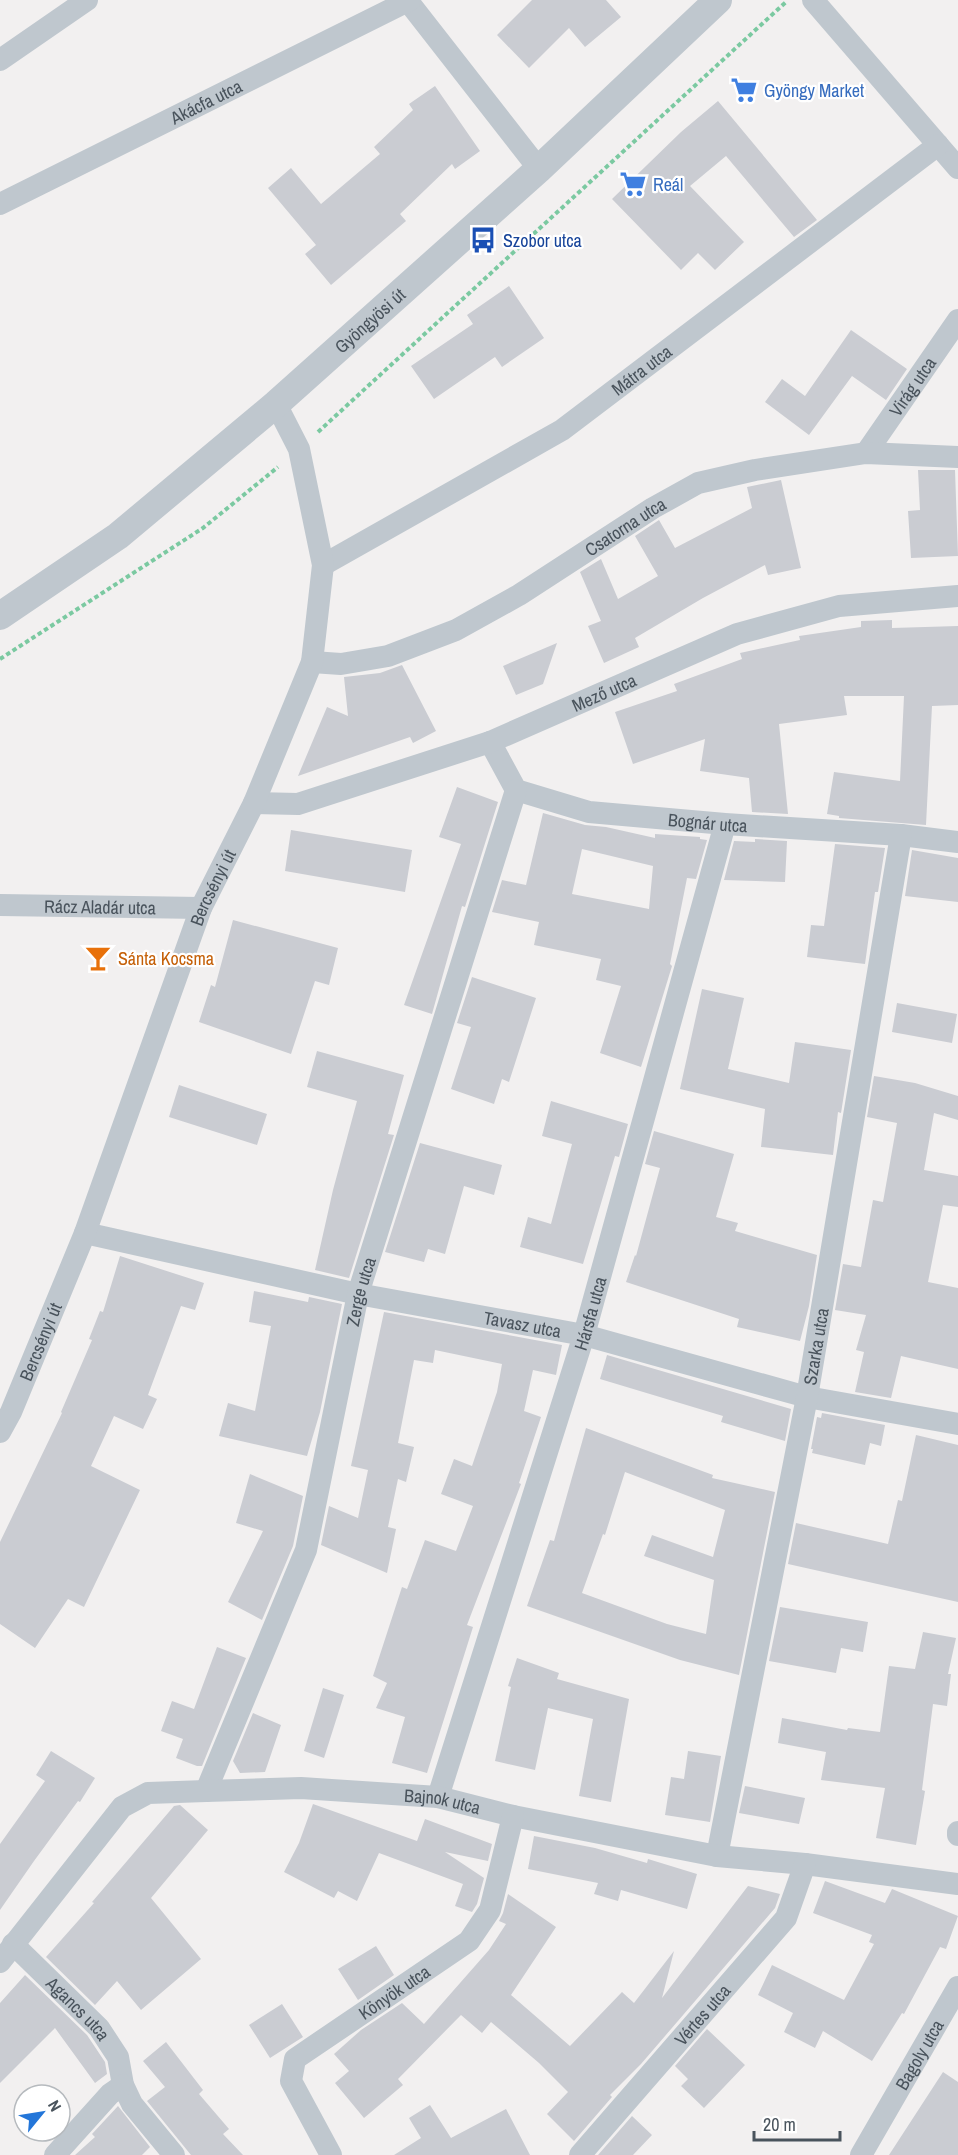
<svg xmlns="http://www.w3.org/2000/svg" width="958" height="2155" viewBox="0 0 958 2155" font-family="'Archivo Narrow',sans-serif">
  <rect width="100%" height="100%" fill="#f2f0f0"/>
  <path fill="#caccd2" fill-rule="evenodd" d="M532,0H606L621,17L585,47L569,28L529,68L497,35Z
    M435,86L480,151L455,169L452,164L400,214L406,221L331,285L305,254L316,245L268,188L291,168L321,204L380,154L374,147L413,110L409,104Z
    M718,101L817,220L794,237L726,156L690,186L744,242L715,270L698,253L681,270L612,199L681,132Z
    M509,286L544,338L502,367L495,357L434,399L411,366L473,324L467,315Z
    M851,330L907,369L886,400L852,376L809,435L765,402L782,379L805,396Z
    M918,470H955L958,556L911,558L908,511L920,510Z
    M781,480L801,568L768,575L765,565L703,598L635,638L639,647L604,663L588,626L601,621L580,572L601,559L618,599L658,576L635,536L659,520L675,548L752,508L747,487Z
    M892,620V628L958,626V705L932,706L926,825L839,818V816L827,814L834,772L900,781L904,696H844L847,715L779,724L788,814L752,812L749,778L700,771L705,739L633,764L615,712L677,691L674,684L742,659L740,653L800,640L799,636L861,627V621Z
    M557,643L543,684L516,695L503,666Z
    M402,665L436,731L413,743L410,737L298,776L327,707L348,716L344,677L380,673Z
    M457,787L498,802L465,907L462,906L432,1014L404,1005L461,844L439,837Z
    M543,813L585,825L606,827L655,838V834L700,837V839L707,840L696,879L687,878L670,964L672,966L641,1067L600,1053L621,986L596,980L601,959L534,945L539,922L492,912L502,880L526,885ZM582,849L653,866L649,909L572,894Z
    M291,830L412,850L405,892L285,871Z
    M755,839L787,841L785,882L724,880L734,841L755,842Z
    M835,844L885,848L878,892H875L865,964L807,957L811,925L824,926Z
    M912,850L958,858V902L905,896Z
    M233,920L338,948L329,985L315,981L291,1054L199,1022L211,985L215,987Z
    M472,977L536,998L509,1082L502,1079L494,1104L451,1089L471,1027L457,1023Z
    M702,989L744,998L728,1069L789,1083L795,1042L851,1050L841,1113L838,1112L833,1155L761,1147L765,1109L680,1089Z
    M897,1003L957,1014L952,1043L892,1032Z
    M317,1051L404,1075L388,1134L394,1135L349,1278L315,1270L333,1190L357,1101L307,1087Z
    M874,1076L915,1083L958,1096V1120L934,1113L924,1170L958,1176V1207L943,1205L928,1282L958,1288V1369L901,1356L891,1398L855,1392L864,1352L856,1350L866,1315L835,1310L843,1264L861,1267L873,1200L883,1202L897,1123L867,1117Z
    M179,1085L267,1114L257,1145L169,1117Z
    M551,1101L628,1124L619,1157L615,1156L583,1264L520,1247L528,1217L551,1224L572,1144L542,1136Z
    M654,1131L734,1154L716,1217L738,1223L735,1231L817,1255L809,1306L800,1341L737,1327L739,1319L626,1282L635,1255L636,1256L660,1168L645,1164Z
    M420,1143L502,1165L494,1195L464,1186L445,1254L428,1249L424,1262L385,1252Z
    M120,1256L204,1283L195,1310L181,1306L148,1395L157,1399L143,1429L114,1416L91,1466L140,1490L84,1607L68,1599L35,1648L0,1624V1542L62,1413L61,1412L92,1340L89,1339L100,1311L103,1312Z
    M254,1291L308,1302L309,1297L342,1304L320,1412L307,1456L219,1436L228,1403L255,1411L271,1326L249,1322Z
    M384,1312L562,1345L556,1375L533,1370L524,1411L541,1417L519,1483L521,1484L467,1625L473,1627L427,1773L392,1763L405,1717L376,1708L387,1683L373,1676L402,1587L407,1589L425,1540L456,1551L473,1506L441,1494L454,1459L472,1466L497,1392L502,1364L435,1350L433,1363L414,1360L398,1443L414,1447L406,1482L398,1479L388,1527L396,1529L387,1573L321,1545L329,1506L358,1518L368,1470L351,1466Z
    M607,1355L791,1409L785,1441L721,1422L723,1416L600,1379Z
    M822,1413L885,1425L881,1446L870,1443L865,1465L812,1453L813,1449H811L817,1417L821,1418Z
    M586,1428L713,1475L712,1478L775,1492L739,1675L680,1660L527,1606L550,1540L554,1541ZM625,1472L725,1510L713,1557L652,1535L644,1556L714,1580L706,1634L667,1624L582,1593L603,1534L605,1535Z
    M916,1435L958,1445V1602L788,1564L796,1523L888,1544L898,1500L902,1501Z
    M250,1474L303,1496L293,1546L262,1620L228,1602L263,1531L236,1523Z
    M780,1607L868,1622L863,1652L841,1648L836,1673L769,1661Z
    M923,1632L956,1638L948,1674H951L947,1706L933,1704L922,1790L925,1791L916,1845L876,1838L885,1788L821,1780L826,1752L778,1743L782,1718L847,1730L848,1728L880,1732L889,1666L915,1669Z
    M217,1647L246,1658L202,1766H197L176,1758L183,1739L161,1731L172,1701L194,1709Z
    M517,1658L559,1673L557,1679L629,1699L611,1802L579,1796L593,1719L548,1708L535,1770L495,1761L511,1687L508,1686Z
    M323,1688L344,1695L324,1758L304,1751Z
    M253,1713L281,1725L265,1772L240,1773L233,1761Z
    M51,1751L95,1778L80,1802L78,1801L34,1861L0,1910V1844L45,1781L36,1775Z
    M688,1751L721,1756L710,1822L665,1815L671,1777L684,1779Z
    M745,1786L805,1798L799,1824L739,1813Z
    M313,1804L417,1841L425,1819L492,1844L488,1861L445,1852L484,1878L477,1904L472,1912L455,1906L463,1884L379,1853L357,1901L338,1891L334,1898L284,1872L299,1843Z
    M180,1805L208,1830L151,1898L201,1959L141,2010L117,1981L95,2005L46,1957L94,1903L92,1902L174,1806Z
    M534,1836L595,1848L647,1863L648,1859L697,1874L687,1909L621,1890L618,1901L594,1894L598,1883L528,1869Z
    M825,1881L885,1903L892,1889L958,1916L946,1949L940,1947L904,2014L902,2013L872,2061L823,2031L815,2048L784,2032L793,2013L758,1995L772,1965L844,2000L874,1944L869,1942L872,1935L813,1913Z
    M748,1886L780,1894L775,1908L641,2064L610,2095L612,2097L574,2141L547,2114L568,2092L539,2063L491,2022L482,2033L461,2015L398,2079L403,2085L364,2118L335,2083L349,2071L334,2054L361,2030L402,2003L424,2024L489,1950L506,1924L499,1921L503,1913L508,1894L556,1927L511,1995L570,2046L622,1992L634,2003L674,1951L662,1998Z
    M376,1946L394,1975L358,2000L338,1969Z
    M25,1975L87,2035L105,2062L107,2074L95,2083L55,2028L0,2083V2003Z
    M282,2004L303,2037L270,2058L249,2025Z
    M707,2029L745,2065L704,2108L681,2086L688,2079L675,2066Z
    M166,2042L203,2090L199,2094L229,2129L223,2134L243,2155H191L147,2101L165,2087L143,2061Z
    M943,2072L958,2082V2155H889Z
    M430,2105L451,2138L506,2109L530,2155H394L421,2138L409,2118Z
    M118,2106L150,2147L142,2155H75L95,2137L92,2134Z
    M632,2116L652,2135L633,2155H598Z"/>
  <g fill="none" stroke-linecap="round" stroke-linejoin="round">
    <path stroke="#7bc9a1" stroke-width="4" stroke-dasharray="4.5 3" stroke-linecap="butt" d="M318,432L787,1
      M0,659L203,528L278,467"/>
    <g stroke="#bfc7ce" stroke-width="22">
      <path d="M407,0L539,169"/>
      <path d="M813,0L958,168"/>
      <path d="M0,60L87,0"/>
      <path id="s1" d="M0,204L410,0"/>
      <path id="s2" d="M866,453L958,320"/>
      <path id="s3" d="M323,565L562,430L938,145"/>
      <path id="s4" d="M312,662L341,664L388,656L456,630L519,595L653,508L698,483L755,470L866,453L958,457"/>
      <path id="s5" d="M490,742L516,790L589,812L725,824L901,835L958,842"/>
      <path id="s6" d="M254,803L298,804L490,742L737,634L839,606L958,596"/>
      <path id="s7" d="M0,905L201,908"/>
      <path id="s8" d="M85,1233L358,1294L584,1335L807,1397L958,1424"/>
      <path id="s9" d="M0,1432L11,1412L85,1233L201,908L254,803L312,662L323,565L299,449L276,404"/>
      <path id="s10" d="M206,1791L306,1550L358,1294L516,790"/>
      <path id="s11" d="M438,1797L584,1335L725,824"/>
      <path d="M958,1832V1835"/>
      <path id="s12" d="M717,1856L807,1397L901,835"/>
      <path id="s13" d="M13,1944L99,2028L118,2057L123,2085L132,2104L174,2155"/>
      <path id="s14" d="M0,1962L122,1807L148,1793L206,1791L301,1788L438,1797L513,1816L717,1856L805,1864L958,1884"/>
      <path d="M55,2155L110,2094L123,2085"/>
      <path id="s15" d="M331,2155L291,2081L295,2059L469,1941L490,1910L513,1816"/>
      <path id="s16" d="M580,2155L786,1918L805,1864"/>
      <path id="s17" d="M861,2155L958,1987"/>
    </g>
    <path stroke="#bfc7ce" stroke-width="28" id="s18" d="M0,616L118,536L276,404L539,169L718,0"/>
  </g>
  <defs>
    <g id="supermarket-bare" transform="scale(2.07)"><path d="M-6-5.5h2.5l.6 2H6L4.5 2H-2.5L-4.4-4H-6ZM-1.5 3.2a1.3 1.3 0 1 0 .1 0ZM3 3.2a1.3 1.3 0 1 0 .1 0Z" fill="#3f7fe0" stroke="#fff" stroke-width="2.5" paint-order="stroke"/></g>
    <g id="bus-bare" transform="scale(2.07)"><path d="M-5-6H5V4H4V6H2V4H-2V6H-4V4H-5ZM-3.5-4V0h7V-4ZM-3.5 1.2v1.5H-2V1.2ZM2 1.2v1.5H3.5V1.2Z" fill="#1a4fb4" stroke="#fff" stroke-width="2.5" paint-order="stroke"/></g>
    <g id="bar-bare" transform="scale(2.07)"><path d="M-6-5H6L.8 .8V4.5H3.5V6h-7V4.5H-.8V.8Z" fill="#e8710a" stroke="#fff" stroke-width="2.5" paint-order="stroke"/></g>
  </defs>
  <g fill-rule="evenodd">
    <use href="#supermarket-bare" x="744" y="90"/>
    <use href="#supermarket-bare" x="633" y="184"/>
    <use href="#bus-bare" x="483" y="240"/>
    <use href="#bar-bare" x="98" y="958"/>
  </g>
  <g text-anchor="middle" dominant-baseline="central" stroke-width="4.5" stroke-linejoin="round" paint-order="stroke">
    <g font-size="18" fill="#366cbe" stroke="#fff" text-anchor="start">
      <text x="764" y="90">Gyöngy Market</text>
      <text x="653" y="184">Reál</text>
    </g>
    <g font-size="18" fill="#49535c" stroke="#fff">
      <text stroke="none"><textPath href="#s1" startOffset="230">Akácfa utca</textPath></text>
      <text stroke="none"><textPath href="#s18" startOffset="474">Gyöngyösi út</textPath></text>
      <text stroke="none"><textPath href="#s3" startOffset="374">Mátra utca</textPath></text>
      <text stroke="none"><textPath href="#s2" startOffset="81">Virág utca</textPath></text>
      <text stroke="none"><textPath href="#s4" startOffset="348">Csatorna utca</textPath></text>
      <text stroke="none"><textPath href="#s6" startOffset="370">Mező utca</textPath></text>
      <text stroke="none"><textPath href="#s5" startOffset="250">Bognár utca</textPath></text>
      <text stroke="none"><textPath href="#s9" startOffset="585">Bercsényi út</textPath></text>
      <text stroke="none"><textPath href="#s7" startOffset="100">Rácz Aladár utca</textPath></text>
      <text stroke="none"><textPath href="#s10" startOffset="525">Zerge utca</textPath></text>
      <text stroke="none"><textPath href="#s11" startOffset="507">Hársfa utca</textPath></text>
      <text stroke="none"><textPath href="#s8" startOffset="447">Tavasz utca</textPath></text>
      <text stroke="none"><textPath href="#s9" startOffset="99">Bercsényi út</textPath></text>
      <text stroke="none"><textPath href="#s12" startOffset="519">Szarka utca</textPath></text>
      <text stroke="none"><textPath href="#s14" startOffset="522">Bajnok utca</textPath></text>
      <text stroke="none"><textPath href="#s15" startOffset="226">Könyök utca</textPath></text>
      <text stroke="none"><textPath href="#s13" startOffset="92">Agancs utca</textPath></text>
      <text stroke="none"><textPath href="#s16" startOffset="186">Vértes utca</textPath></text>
      <text stroke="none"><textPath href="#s17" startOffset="116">Bagoly utca</textPath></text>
    </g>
    <g font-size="18" fill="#164399" stroke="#fff" text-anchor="start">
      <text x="503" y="240">Szobor utca</text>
    </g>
    <g font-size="18" fill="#c56008" stroke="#fff" text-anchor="start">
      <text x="118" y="958">Sánta Kocsma</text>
    </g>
  </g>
  <g transform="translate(42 2113) rotate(60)"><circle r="28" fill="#ffffff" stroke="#b6babe" stroke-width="1.5"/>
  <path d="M0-4.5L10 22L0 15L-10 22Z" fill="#2376d9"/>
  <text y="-9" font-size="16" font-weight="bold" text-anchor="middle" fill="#49535c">N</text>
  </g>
  <path d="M754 2131v9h86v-9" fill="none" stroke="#49535c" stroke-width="3"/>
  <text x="763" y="2131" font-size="18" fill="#49535c" stroke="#ffffff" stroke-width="4.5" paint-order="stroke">20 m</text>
</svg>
